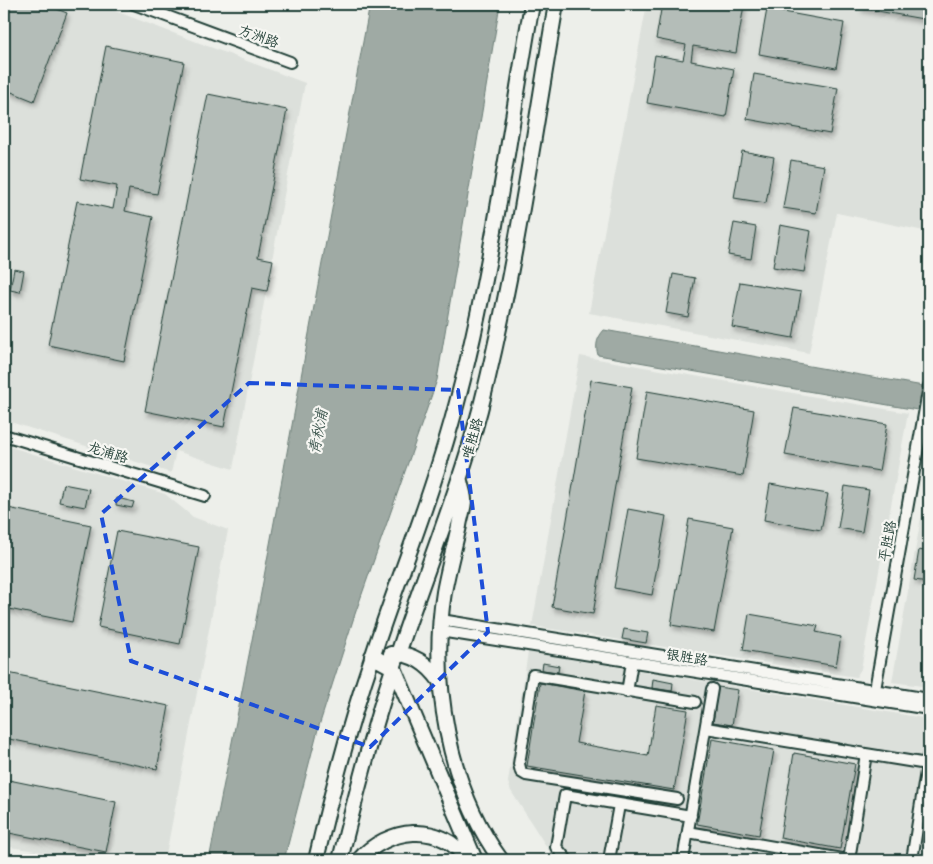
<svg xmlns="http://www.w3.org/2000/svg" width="933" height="864" viewBox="0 0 933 864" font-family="'Shantell Sans','LXGW WenKai TC',sans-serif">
  <defs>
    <filter id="shadow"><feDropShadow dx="2" dy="4" stdDeviation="2.5" flood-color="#0004"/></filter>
  </defs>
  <rect width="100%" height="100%" fill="#edefea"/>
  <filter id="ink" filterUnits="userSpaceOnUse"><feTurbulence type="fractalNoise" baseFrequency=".02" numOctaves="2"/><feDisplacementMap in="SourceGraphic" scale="10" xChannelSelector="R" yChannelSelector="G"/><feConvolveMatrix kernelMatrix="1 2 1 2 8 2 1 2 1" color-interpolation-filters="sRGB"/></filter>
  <g filter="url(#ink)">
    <path fill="#dce0db" d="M4,4H97L305,83L233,469L176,451L171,473L4,420Z
      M647,4H929V232L837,213L809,353L589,313Z
      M580,356L908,413L861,669L856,677L532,626Z
      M4,445L165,494L193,517L228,530L165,860H92L4,846Z
      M929,472V687L892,682Z
      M528,652L929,719V860H555L511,791L508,782Z"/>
    <path fill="#9faaa4" stroke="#6c7e77" d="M370,4H500L437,380L355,614L318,729L284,860H209L258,609Z
      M604,330L929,387V412L598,355C595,345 597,338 604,330Z"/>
    <path fill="#b4bdb8" stroke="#1f3d34" filter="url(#shadow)" d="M4,4H44L67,13L34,101L4,89Z
      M662,4L744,5L736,53L693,46L691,61L734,69L726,117L647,103L655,55L683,60L686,45L656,39Z
      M860,4H929V20L860,8Z
      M767,9L844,23L836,68L759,54Z
      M106,46L184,62L157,194L129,189L125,211L153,217L124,361L48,345L77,201L113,209L117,186L80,179Z
      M754,74L838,88L830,134L747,119Z
      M208,94L287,110L258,257L273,260L267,291L252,288L224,427L145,411Z
      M742,151L774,157L766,203L734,198Z
      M791,160L824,166L816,213L783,208Z
      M734,223L756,227L751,259L728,255Z
      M780,225L811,231L804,272L773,267Z
      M14,269L24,271L20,292L10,290Z
      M673,274L695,278L688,317L666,313Z
      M740,282L801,292L793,338L732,327Z
      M591,380L632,387L593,614L552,607Z
      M647,391L754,410L743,476L636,458Z
      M794,408L887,424L879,471L785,455Z
      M63,484L89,489L85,507L59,502Z
      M770,484L828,494L821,530L764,520Z
      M845,486L869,490L862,532L838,528Z
      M117,498L134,502L132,508L116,505Z
      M8,508L91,525L72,622L4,608V528Z
      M628,509L666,516L652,595L614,588Z
      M689,519L733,527L714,632L671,625Z
      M117,531L199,547L180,644L98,627Z
      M919,550L929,552V582L914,580Z
      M749,614L818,626L816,632L841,637L836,666L743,650Z
      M624,629L648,633L646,643L622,639Z
      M543,663L559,666L558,672L542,670Z
      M8,673L169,706L157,769L4,738V692Z
      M653,679L673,683L672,691L652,688Z
      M540,683L585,691L576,743L648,756L656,705L688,710L674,790L527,766Z
      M718,687L738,690L732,725L713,722Z
      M712,739L774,750L759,835L697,824Z
      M794,753L855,764L840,849L780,838Z
      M4,779L116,802L106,852L4,832Z"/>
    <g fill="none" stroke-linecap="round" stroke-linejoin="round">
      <g stroke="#1f3d34" stroke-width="14">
        <path id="minor" d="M134,4L290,62
          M4,435L205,496
          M441,620L929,699
          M440,631L929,709
          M627,692L632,662
          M874,695L929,386
          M706,728L927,764
          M677,799L526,775L521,772L519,764L533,675L695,702
          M688,832L848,860
          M567,860L556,847L565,795L691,816
          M609,860L619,805
          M683,860L712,689
          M849,860L866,754
          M912,860L929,752"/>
      </g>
      <g stroke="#1f3d34" stroke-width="18">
        <path id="major" d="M460,481C461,487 464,494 464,500C464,508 460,518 459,526C454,548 448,570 444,592C430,680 448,788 501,860
          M391,654C412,652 429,665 440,681
          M372,656L394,668L475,860
          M316,860C332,791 350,722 373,655C394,590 420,527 440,461C487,313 505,156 532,4
          M340,860C358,787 377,713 402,642C428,565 459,489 480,410C514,277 533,139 556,4
          M359,860C387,828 440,820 467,860"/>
      </g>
      <use href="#minor" stroke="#f6f6f2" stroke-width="10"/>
      <use href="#major" stroke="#f6f6f2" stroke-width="14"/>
    </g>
  </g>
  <path fill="none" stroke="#1d4ed8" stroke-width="4" stroke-dasharray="10 6" stroke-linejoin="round" d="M249,383L458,390L488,632L370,747L131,661L101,514Z"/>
  <g text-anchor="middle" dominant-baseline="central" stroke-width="4.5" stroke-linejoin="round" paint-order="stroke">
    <g font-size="14" fill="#1f3d34" stroke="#f6f6f2">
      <text transform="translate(259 36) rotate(20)">方洲路</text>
      <text transform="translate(472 438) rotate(-74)">唯胜路</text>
      <text transform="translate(108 452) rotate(17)">龙浦路</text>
      <text transform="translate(887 541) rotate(-80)">平胜路</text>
      <text transform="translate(687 657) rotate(9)">银胜路</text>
    </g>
    <g font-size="15" font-style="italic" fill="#3f5850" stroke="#f6f6f2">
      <text transform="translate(318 432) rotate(-79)">青秋浦</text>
    </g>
  </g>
  <rect width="933" height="864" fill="none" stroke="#f6f6f2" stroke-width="20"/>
  <rect x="10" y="10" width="913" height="844" fill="none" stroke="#1f3d34" stroke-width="2" filter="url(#ink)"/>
</svg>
